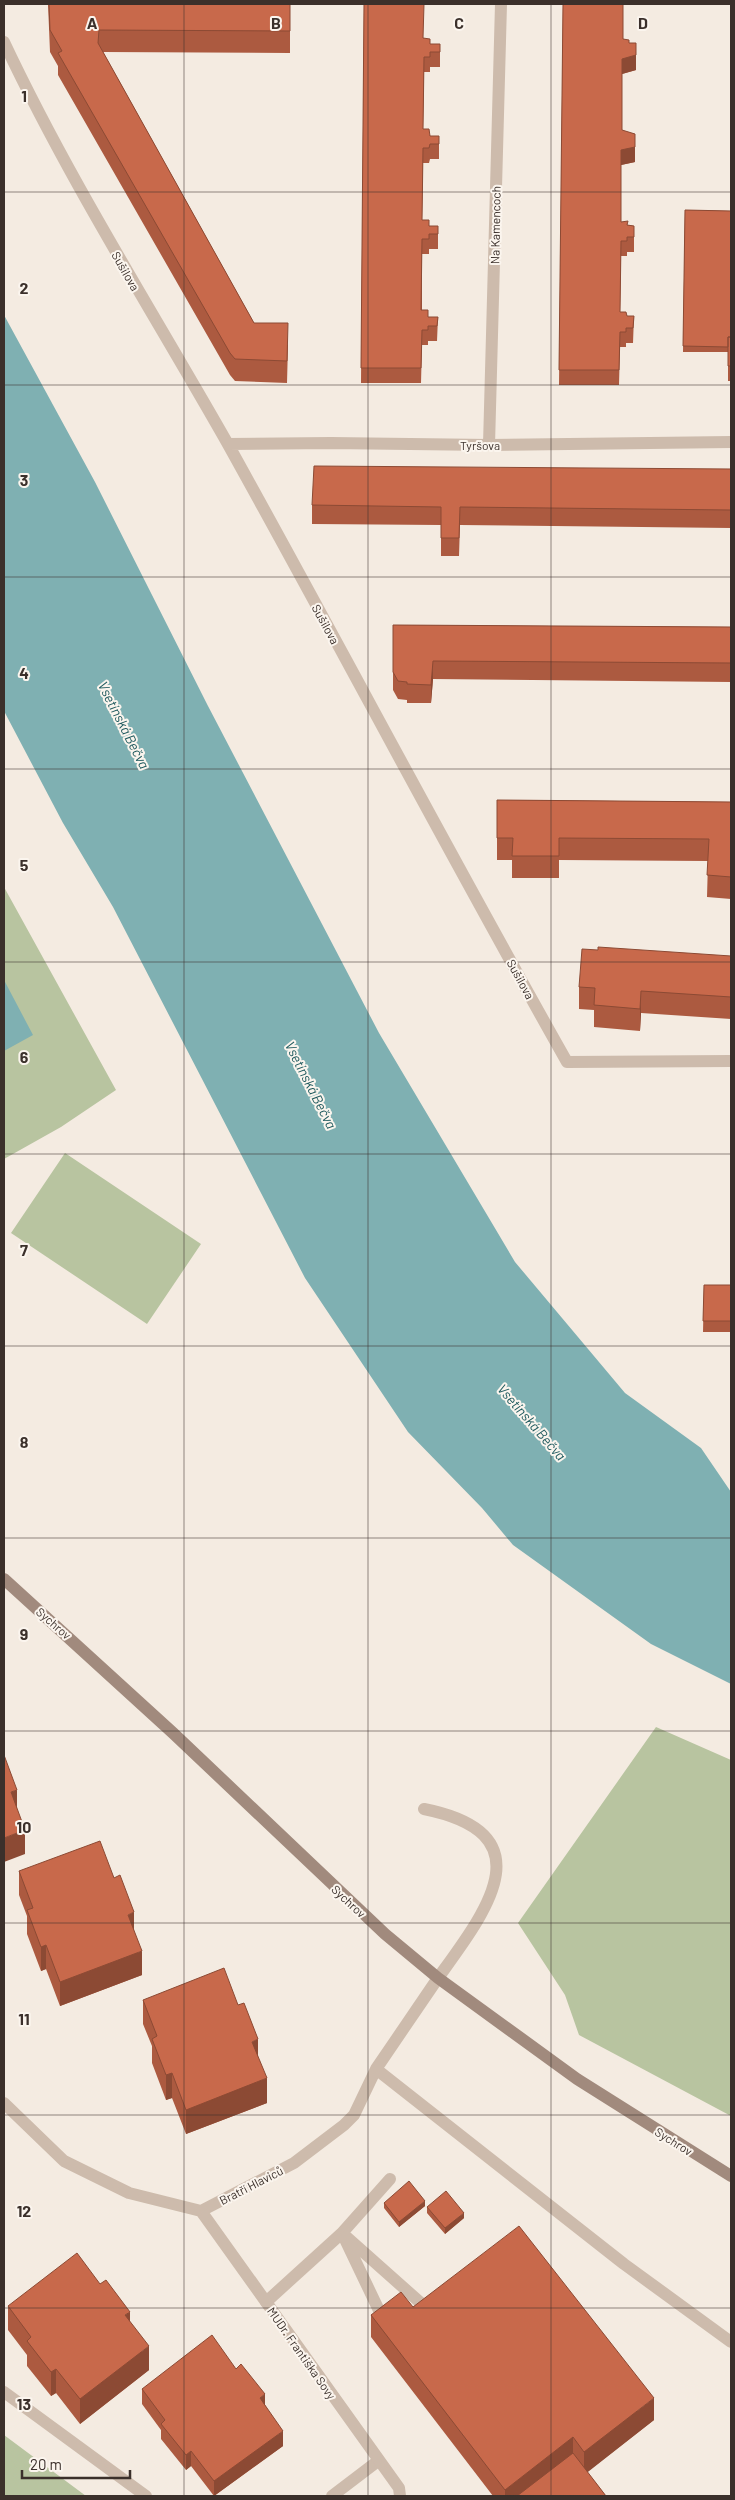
<svg xmlns="http://www.w3.org/2000/svg" width="735" height="2500" viewBox="0 0 735 2500" font-family="Barlow,sans-serif">
  <rect width="100%" height="100%" fill="#f4ebe1"/>
  <path fill="#b8c4a0" d="M4,887L116,1090L61,1127L4,1159Z
    M65,1153L201,1244L147,1324L11,1233Z
    M656,1727L731,1760V2116L579,2035L565,1995L518,1923Z
    M4,2435L86,2496H4Z"/>
  <path fill="#7fb0b2" d="M4,315L95,482L208,706L379,1033L515,1262L625,1393L701,1448L731,1492V1684L651,1644L513,1545L482,1508L408,1432L305,1278L113,907L63,823L4,711Z
    M4,980L33,1035L4,1051Z"/>
  <g fill="none" stroke-linecap="round" stroke-linejoin="round">
    <path stroke="#cdbbac" stroke-width="12" d="M424,1809C549,1834 484,1914 438,1978
      M266,2302L342,2233L390,2179
      M385,2323L342,2233L432,2313
      M4,2392L146,2496
      M332,2496L378,2461"/>
    <path stroke="#cdbbac" stroke-width="12" d="M4,42C70,182 153,312 229,446C343,651 452,859 567,1062L731,1061
      M228,444L331,443L489,445L731,442
      M489,445L501,4
      M376,2069L624,2264L731,2342
      M4,2103L64,2161L129,2193L201,2211L294,2163L344,2125L354,2115L376,2069L438,1978
      M201,2211L399,2488L400,2496"/>
    <path stroke="#a18a7d" stroke-width="12" d="M4,1579L173,1733L385,1934L438,1978L577,2079L731,2176"/>
  </g>
  <path fill="#ac5a40" d="M48,4H290V53L103,52L254,323L288,345L287,383L235,381L230,375L58,75V66L50,52Z
    M364,4L423,38L430,44H440V67H430V72H424L423,129L430,136H439V159H430L429,163H423L422,220L429,226H438V249H429V254H422V310L428,317H438L437,341H428V345H422L421,383H361Z
    M563,4L629,43H636V70L622,74V131L635,134V162L621,165V222L628,225L634,226V252H627V256H621L620,312L627,316H634L633,343H626V347H620L619,385H559Z
    M685,210L731,211V381H728V352H683Z
    M731,469V528L460,525L459,556H441V525L312,524V505Z
    M393,625L731,627V682L433,679L431,703H407V700L398,699L393,690Z
    M497,800L731,802V899L707,897L708,861L559,860V878H512V860H497Z
    M731,956V1019L641,1013L640,1031L594,1027V1010L579,1009V987Z
    M704,1285H731V1332H703Z
    M19,1871L134,1931L142,1975L60,2006L46,1969L41,1971L27,1934V1916L19,1895Z
    M143,2000L258,2057L267,2103L186,2134L172,2098L166,2100L152,2063V2046L143,2024Z
    M384,2203L425,2206L399,2227L384,2208Z
    M427,2207L464,2218L445,2234L427,2213Z
    M8,2306L130,2322L149,2370L80,2424L56,2393L51,2396L27,2366V2355L8,2330Z
    M413,2307L654,2420L587,2472L606,2496H493L371,2337V2315Z
    M236,2369L265,2405L283,2446L214,2496L191,2466L186,2470L161,2439V2430L142,2404V2389Z"/>
  <path fill="#8c4a34" d="M636,55V70L622,74V59Z
    M635,147V162L621,165V150Z
    M433,661V679L431,703V685Z
    M641,991V1013L640,1031V1009Z
    M17,1790V1814L11,1792Z
    M25,1830V1854L4,1862V1838Z
    M134,1912V1937L128,1915Z
    M46,1945V1969L41,1971V1947Z
    M142,1951V1975L60,2006V1982Z
    M258,2039V2063L252,2042Z
    M172,2073V2098L166,2100V2075Z
    M267,2078V2103L186,2134V2110Z
    M425,2201V2206L399,2227V2222Z
    M464,2213V2218L445,2234V2228Z
    M130,2312V2336L125,2315Z
    M149,2346V2370L80,2424V2399Z
    M56,2369V2393L51,2396V2372Z
    M265,2394V2410L260,2398Z
    M654,2398V2420L584,2475V2452Z
    M283,2431V2446L214,2496V2481Z
    M573,2437V2459L525,2496H505V2490Z
    M191,2451V2466L186,2470V2455Z"/>
  <path fill="#c8694b" stroke="#8c4a34" d="M49,4H290V31L99,30L98,43L254,323H288L287,361L235,359L230,353L58,53L62,51L50,30Z
    M364,4H424L423,38L430,39V44H440V52H430V57H424L423,129H429L430,136H439V144H430L429,148H423L422,220H429V226H438V234H429V239H422L421,310H428V317H438L437,326H428V330H422L421,368H361Z
    M563,4H623V39L629,40V43H636V55L622,59V130L635,134V147L621,150V222L628,221L627,225L634,226V237H627V241H621L620,312H626L627,316H634L633,328H626V332H620L619,370H559Z
    M685,210L731,211V337H728V347L683,346Z
    M728,337H731V366H728Z
    M314,466L731,469V510L460,507L459,538H441V507L312,505Z
    M393,625L731,627V663L433,661L431,685L407,684V682L398,681L393,672Z
    M497,800L731,802V877L707,875L709,839L559,838V856H512L513,838H497Z
    M598,947L731,956V997L641,991L640,1009L594,1005L595,988L579,987L582,949L598,950Z
    M704,1285H731V1321H703Z
    M4,1755L17,1790L11,1792L25,1830L4,1838Z
    M100,1841L114,1878L120,1875L134,1912L128,1915L142,1951L60,1982L46,1945L41,1947L27,1910L33,1908L19,1871Z
    M224,1968L238,2005L244,2003L258,2039L252,2042L267,2078L186,2110L172,2073L166,2075L152,2039L157,2036L143,2000Z
    M409,2181L425,2201L399,2222L384,2203Z
    M446,2191L464,2213L445,2228L427,2207Z
    M519,2226L654,2398L584,2452L573,2437L505,2490L371,2315L401,2292L413,2307Z
    M77,2253L100,2284L106,2280L130,2312L125,2315L149,2346L80,2399L56,2369L51,2372L27,2341L31,2337L8,2306Z
    M212,2335L236,2369L241,2364L265,2394L260,2398L283,2431L214,2481L191,2451L186,2455L161,2424L165,2420L142,2389Z
    M573,2453L606,2496H517Z"/>
  <path fill="none" stroke="#3b302b" stroke-width="1" stroke-opacity="0.55" d="M184,4V2496M368,4V2496M551,4V2496M4,192H731M4,385H731M4,577H731M4,769H731M4,962H731M4,1154H731M4,1346H731M4,1538H731M4,1731H731M4,1923H731M4,2115H731M4,2308H731"/>
  <g text-anchor="middle" dominant-baseline="central" stroke-width="4" stroke-linejoin="round" paint-order="stroke">
    <g font-size="12" fill="#3b302b" stroke="#fbf5ee">
      <text transform="translate(495 225) rotate(-89)">Na Kamencoch</text>
      <text transform="translate(126 271) rotate(60)">Sušilova</text>
      <text x="480" y="445">Tyršova</text>
      <text transform="translate(326 624) rotate(61)">Sušilova</text>
      <text transform="translate(521 979) rotate(61)">Sušilova</text>
      <text transform="translate(54 1623) rotate(41)">Sychrov</text>
      <text transform="translate(349 1901) rotate(43)">Sychrov</text>
      <text transform="translate(674 2141) rotate(32)">Sychrov</text>
      <text transform="translate(251 2185) rotate(-27)">Bratří Hlaviců</text>
      <text transform="translate(302 2353) rotate(55)">MUDr. Františka Sovy</text>
    </g>
    <g font-size="14" font-style="italic" fill="#1f5a5e" stroke="#fbf5ee">
      <text transform="translate(124 725) rotate(63)">Vsetínská Bečva</text>
      <text transform="translate(311 1085) rotate(63)">Vsetínská Bečva</text>
      <text transform="translate(532 1422) rotate(49)">Vsetínská Bečva</text>
    </g>
  </g>
  <g font-size="16" text-anchor="middle" font-weight="bold" fill="#3b302b" stroke="#fbf5ee" stroke-width="4" stroke-linejoin="round" paint-order="stroke">
    <text x="92" y="29">A</text>
    <text x="276" y="29">B</text>
    <text x="459" y="29">C</text>
    <text x="643" y="29">D</text>
    <text x="24" y="102">1</text>
    <text x="24" y="294">2</text>
    <text x="24" y="486">3</text>
    <text x="24" y="679">4</text>
    <text x="24" y="871">5</text>
    <text x="24" y="1063">6</text>
    <text x="24" y="1256">7</text>
    <text x="24" y="1448">8</text>
    <text x="24" y="1640">9</text>
    <text x="24" y="1833">10</text>
    <text x="24" y="2025">11</text>
    <text x="24" y="2217">12</text>
    <text x="24" y="2410">13</text>
  </g>
  <rect width="735" height="2500" fill="none" stroke="#3b302b" stroke-width="10"/>
  <path d="M22 2470v8h108v-8" fill="none" stroke="#3b302b" stroke-width="2.5"/>
  <text x="30" y="2470" font-size="15" fill="#3b302b" stroke="#fbf5ee" stroke-width="4" paint-order="stroke">20 m</text>
</svg>
